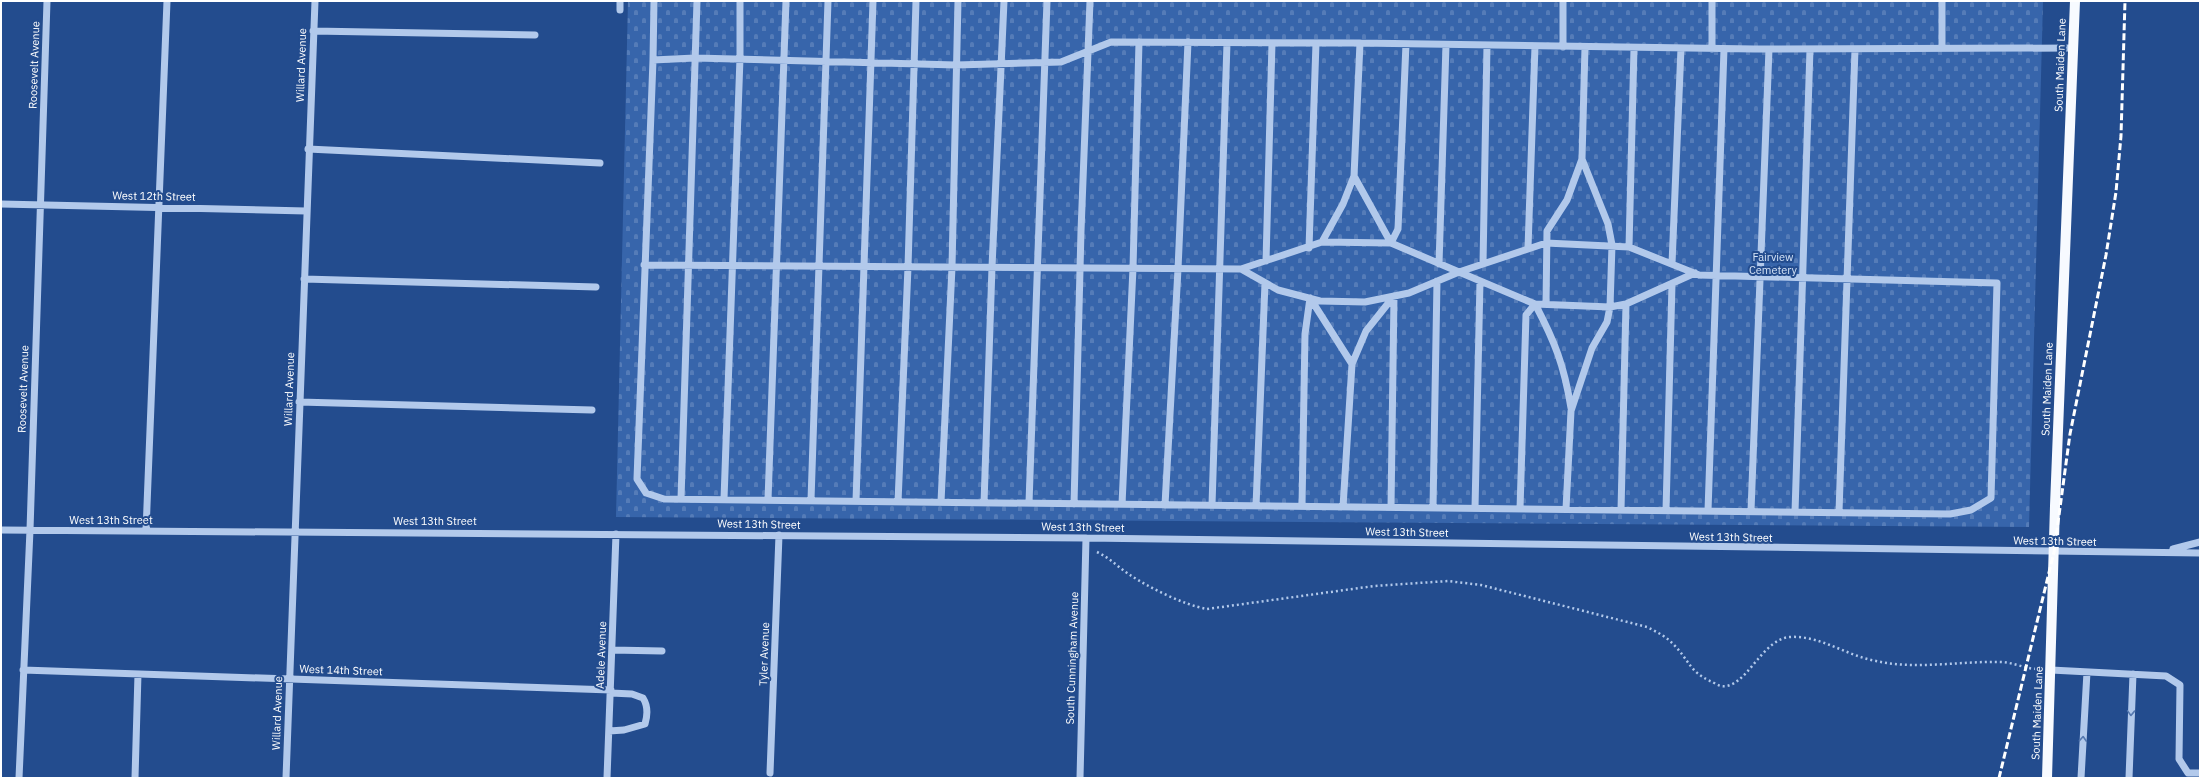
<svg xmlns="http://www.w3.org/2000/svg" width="2201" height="779" viewBox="0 0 2201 779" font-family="'IBM Plex Sans',sans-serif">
  <defs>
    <pattern id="cemetery-stones" width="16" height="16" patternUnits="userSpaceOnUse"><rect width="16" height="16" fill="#3765ab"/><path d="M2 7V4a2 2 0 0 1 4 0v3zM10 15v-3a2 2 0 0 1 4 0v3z" fill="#557cb8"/></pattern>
  </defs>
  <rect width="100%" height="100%" fill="#234c8e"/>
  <path fill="url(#cemetery-stones)" d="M628,1H2043L2029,527L616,517Z"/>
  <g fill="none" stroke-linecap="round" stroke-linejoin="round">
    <path stroke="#b2c9eb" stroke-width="2.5" stroke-dasharray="2 3" stroke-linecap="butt" d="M1097,552C1110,558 1119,568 1130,575C1150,588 1184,605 1207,609L1374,586L1448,581L1481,585L1647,627C1657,632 1667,637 1674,645C1689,660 1689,671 1710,681C1713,682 1717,685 1721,686C1746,690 1761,639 1790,637C1820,635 1847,656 1876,661C1917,670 1959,661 2000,662C2013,662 2025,669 2038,669"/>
    <path stroke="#b2c9eb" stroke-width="7" d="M1563,1V47
      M1712,1V49
      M620,10V1
      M313,31L535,35
      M1360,43L1354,176L1391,243L1398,229L1406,44
      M1942,48V1
      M653,60L654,1
      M308,149L600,163
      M1,204L306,211
      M1322,242L1391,243L1459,272L1409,293L1365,302L1320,301L1278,290L1241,269Z
      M1322,242L1343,204L1354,176
      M1629,247L1634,48
      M1309,248L1316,43
      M1528,248L1535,46
      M1266,261L1272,43
      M1439,264L1446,45
      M1483,264L1487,45
      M1672,264L1681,48
      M644,265L1241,269
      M1695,273L1626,304L1610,307L1535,304L1459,272L1546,243L1629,247L1699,275L1997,283L1991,498L1971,510L1950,514L664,499L646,493L637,479L653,60L695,58L956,65L1061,62L1111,42L1360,43L1755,49L2073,48
      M304,279L596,287
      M1310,298L1352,364
      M1546,304L1547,231L1567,200L1582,159
      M299,402L592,410
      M681,499L697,1
      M724,499L740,58V1
      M768,500L786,1
      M811,500L828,1
      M856,501L873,1
      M898,502L908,267L916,1
      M941,502L952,267L958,1
      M984,503L992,267L1004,1
      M1029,503L1047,1
      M1074,504L1081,231L1090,1
      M1122,504L1133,268L1139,42
      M1165,505L1178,269L1188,42
      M1212,505L1227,43
      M1256,506L1265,283
      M1302,506L1305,334L1310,298
      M1343,507L1352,364L1366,331L1394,296
      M1391,507L1394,296
      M1433,508L1437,281
      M1475,508L1480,281
      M1520,509L1526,315L1535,304C1555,342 1564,365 1571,408
      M1566,509L1571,411L1592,348L1607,322L1610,307L1612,245L1608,224L1582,159L1585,47
      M1621,510L1626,304
      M1666,510L1672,284
      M1708,511L1724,49
      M1751,511L1769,49
      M1795,512L1810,49
      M1839,512L1855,49
      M1,530L1086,538L2200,553
      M146,531L167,1
      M2173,549L2200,542
      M612,650L662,651
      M23,670L611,690
      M2051,670L2166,676L2180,685L2179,759L2188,773H2200
      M609,731L624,730L645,724C648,714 648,706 643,698L632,694L611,693
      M770,773L779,535
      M19,778L30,530L47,1
      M135,778L138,674
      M286,778L315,1
      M607,778L616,534
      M1080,778L1086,538
      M2081,778L2087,672
      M2129,778L2133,674"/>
    <path stroke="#f7faff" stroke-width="10" d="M2047,778L2055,506L2075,1"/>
    <path stroke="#fff" stroke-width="3" stroke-dasharray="7 3" stroke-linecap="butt" d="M1999,778L2054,552L2070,434L2106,255L2116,192L2121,136L2125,1"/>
  </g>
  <defs><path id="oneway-chevron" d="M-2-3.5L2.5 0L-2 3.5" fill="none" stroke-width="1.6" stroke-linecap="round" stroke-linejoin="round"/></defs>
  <g stroke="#5578af">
    <use href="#oneway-chevron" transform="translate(2131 713) rotate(92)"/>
    <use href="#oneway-chevron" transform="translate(2083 739) rotate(-87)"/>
  </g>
  <g text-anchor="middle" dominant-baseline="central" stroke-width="4" stroke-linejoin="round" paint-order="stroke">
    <g font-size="11" fill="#fff" stroke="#234c8e">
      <text transform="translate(34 65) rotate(-88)">Roosevelt Avenue</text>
      <text transform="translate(301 65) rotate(-88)">Willard Avenue</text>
      <text transform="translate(2060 65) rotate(-88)">South Maiden Lane</text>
      <text transform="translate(154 196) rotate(1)">West 12th Street</text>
      <text transform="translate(23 389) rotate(-88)">Roosevelt Avenue</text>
      <text transform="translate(289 389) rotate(-88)">Willard Avenue</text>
      <text transform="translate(2047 389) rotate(-88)">South Maiden Lane</text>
      <text x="111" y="520">West 13th Street</text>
      <text x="435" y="521">West 13th Street</text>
      <text transform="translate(759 524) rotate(1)">West 13th Street</text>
      <text transform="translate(1083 527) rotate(1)">West 13th Street</text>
      <text transform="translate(1407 532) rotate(1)">West 13th Street</text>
      <text transform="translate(1731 537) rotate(1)">West 13th Street</text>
      <text transform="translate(2055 541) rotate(1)">West 13th Street</text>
      <text transform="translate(764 654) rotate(-88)">Tyler Avenue</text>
      <text transform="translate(601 655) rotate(-88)">Adele Avenue</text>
      <text transform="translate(1072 658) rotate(-88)">South Cunningham Avenue</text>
      <text transform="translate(341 670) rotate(2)">West 14th Street</text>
      <text transform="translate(277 713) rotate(-88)">Willard Avenue</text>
      <text transform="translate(2037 713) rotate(-88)">South Maiden Lane</text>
    </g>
    <g font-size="11" fill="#d7e5f8" stroke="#234c8e">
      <text x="1773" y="257">Fairview<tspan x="1773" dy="13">Cemetery</tspan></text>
    </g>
  </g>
  <rect width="2201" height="779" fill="none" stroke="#ffffff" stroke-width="4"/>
</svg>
